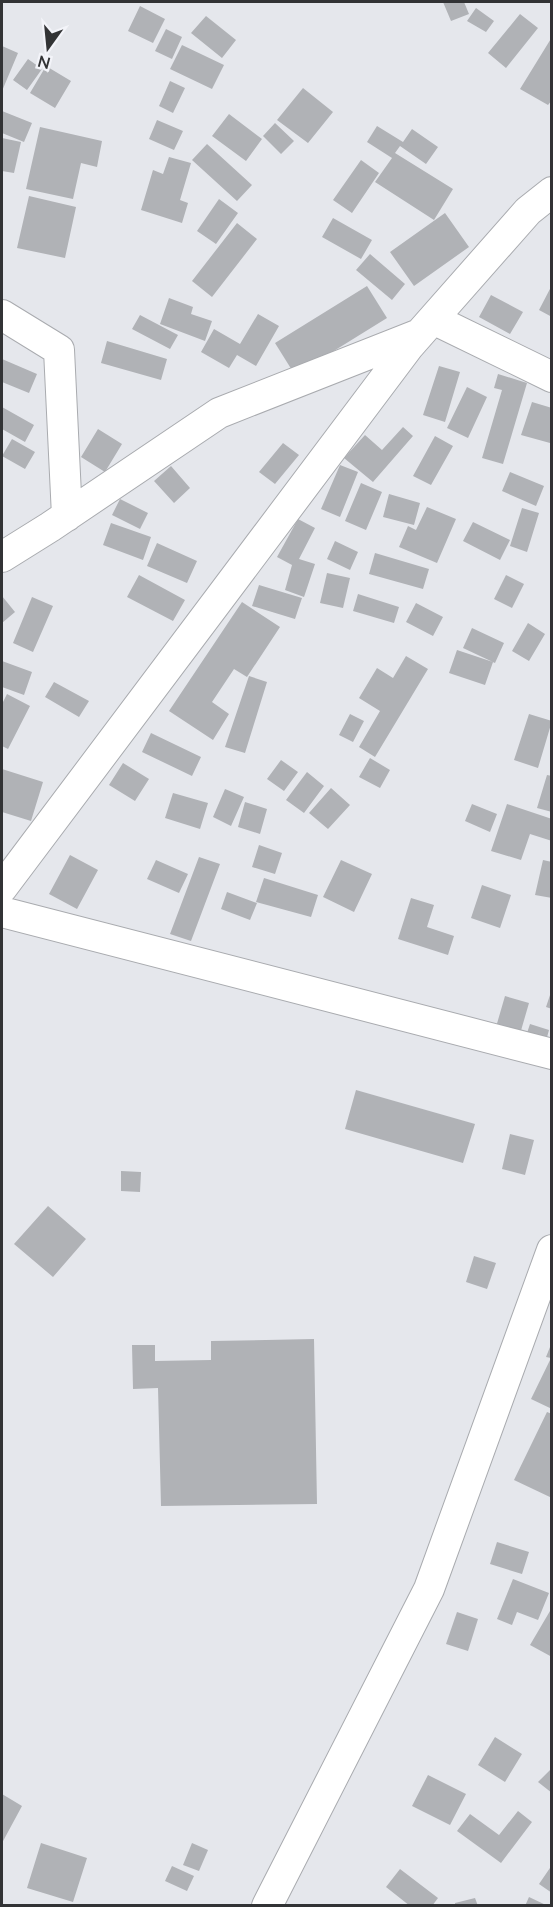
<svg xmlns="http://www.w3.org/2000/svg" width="553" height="1907" viewBox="0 0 553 1907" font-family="Lato,sans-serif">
  <rect width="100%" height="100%" fill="#e5e7ec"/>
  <path fill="#b0b2b6" d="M443,2H464L469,14L451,21Z
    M140,6L165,19L153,43L128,31Z
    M476,8L494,21L486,32L467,21Z
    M520,14L538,28L506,68L488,53Z
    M206,16L236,40L222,58L191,33Z
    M166,29L182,37L172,59L155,51Z
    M552,37V100L548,105L520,89Z
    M182,45L224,65L212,89L170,69Z
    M2,46L18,53L2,91Z
    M28,59L42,69L27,90L13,80Z
    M46,66L71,81L55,108L30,93Z
    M170,81L185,88L173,113L159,106Z
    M303,88L333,112L308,143L277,120Z
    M2,111L32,123L24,142L2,133Z
    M229,114L262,139L246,161L212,136Z
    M157,120L183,131L174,150L149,139Z
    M275,123L294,141L281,154L263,136Z
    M377,126L403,142L412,129L438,147L426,164L400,146L395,153L453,189L434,220L375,182L392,158L367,142Z
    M40,127L102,141L97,167L81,163L73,199L26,189Z
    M2,138L21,142L14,173L2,171Z
    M207,144L252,185L237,201L192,160Z
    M169,157L191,163L180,200L188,203L182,223L141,210L153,170L163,174Z
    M361,160L379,173L352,213L333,200Z
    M29,196L76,207L65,258L17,248Z
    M219,199L238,213L216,244L197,231Z
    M445,213L469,247L414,286L390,252Z
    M333,218L372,240L361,259L322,237Z
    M237,223L257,239L212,297L192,281Z
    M370,254L405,284L392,300L356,270Z
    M552,285V317L539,310Z
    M367,286L387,318L295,375L275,343Z
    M491,295L523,312L510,334L479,317Z
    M169,298L193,307L191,314L212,321L205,341L160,324Z
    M258,314L279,326L256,366L237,355L229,368L201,352L214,329L240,344Z
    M140,315L178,335L170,349L132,329Z
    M107,341L167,359L161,380L101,363Z
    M2,359L37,374L29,393L2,382Z
    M439,366L460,372L445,422L423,415Z
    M498,374L527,383L503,464L482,458L502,390L494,388Z
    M467,387L487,397L468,438L447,428Z
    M532,402L552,408L550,443L521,435Z
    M2,407L34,425L25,442L2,429Z
    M403,427L413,436L373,482L344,458L365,435L382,450Z
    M98,429L122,444L105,472L81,457Z
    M435,436L453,446L431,485L413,476Z
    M12,439L35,452L25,469L2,456Z
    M283,443L299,455L275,484L259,472Z
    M340,465L358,472L340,517L321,509Z
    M171,466L190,488L174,503L154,481Z
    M510,472L544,486L536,506L502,491Z
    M361,483L382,492L366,530L345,521Z
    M389,494L420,503L414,525L383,517Z
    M120,499L148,513L140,529L112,515Z
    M427,507L456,519L437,563L399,547L408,526L416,530Z
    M522,508L539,513L527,552L510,546Z
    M298,519L315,528L299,559L315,564L304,597L285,590L292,565L277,557Z
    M473,522L510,540L500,560L463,541Z
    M111,523L151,537L143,560L103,545Z
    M335,541L358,552L350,570L327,559Z
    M157,543L197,561L187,583L147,566Z
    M375,553L429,569L423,589L369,574Z
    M327,573L350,578L343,608L320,603Z
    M139,575L185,600L173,621L127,597Z
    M506,575L524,584L512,608L494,599Z
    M259,585L302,598L295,619L252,606Z
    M358,594L399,607L394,623L353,611Z
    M2,596L15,612L2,623Z
    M32,597L53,606L33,652L13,643Z
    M242,602L280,627L247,677L234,669L212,702L229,714L213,740L169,711Z
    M416,603L443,617L433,636L406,622Z
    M528,623L545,634L529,661L512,651Z
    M472,628L504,643L495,663L463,648Z
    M457,650L493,662L485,685L449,673Z
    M406,656L428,669L375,757L359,747L380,711L359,698L377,668L393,678Z
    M2,661L32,672L24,695L2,687Z
    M249,676L267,682L245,753L225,747Z
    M54,682L89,701L79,717L45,697Z
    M7,694L30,706L8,749L2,746V704Z
    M350,714L364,721L353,742L339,735Z
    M529,714L552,721L538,768L514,760Z
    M151,733L201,757L192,776L142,752Z
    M370,758L390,770L380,788L359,777Z
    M281,760L298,772L284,791L267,779Z
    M123,763L149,779L135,801L109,785Z
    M2,769L43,782L31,821L2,812Z
    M307,772L324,786L304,813L286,800Z
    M547,775L552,776V812L537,808Z
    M331,788L350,805L328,829L309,813Z
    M225,789L244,797L231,826L213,817Z
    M173,793L208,803L200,829L165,818Z
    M245,802L267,809L260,834L238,827Z
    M472,804L497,814L490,832L465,821Z
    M507,804L552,819V841L530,834L521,860L491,851Z
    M259,845L282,853L275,874L252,867Z
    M70,855L98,870L77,909L49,894Z
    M199,857L220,864L191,941L170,934Z
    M156,860L188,874L179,893L147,879Z
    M341,860L372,874L354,912L323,897Z
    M543,860L552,862V898L535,895Z
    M264,878L318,895L311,917L256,902Z
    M482,885L511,895L500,928L471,918Z
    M227,892L257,903L250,920L221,909Z
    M411,898L434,905L427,927L454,936L448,955L398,939Z
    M552,989V1009L546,1007Z
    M505,996L529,1003L520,1034L496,1027Z
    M530,1024L549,1030L546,1041L526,1036Z
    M356,1090L475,1124L463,1163L345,1129Z
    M510,1134L534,1140L525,1175L502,1169Z
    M121,1171L141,1172L140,1192L121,1191Z
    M48,1206L86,1239L53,1277L14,1244Z
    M474,1256L496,1263L487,1289L466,1282Z
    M314,1339L317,1504L161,1506L158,1388L133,1389L132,1345H155V1361L211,1360V1341Z
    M552,1342V1409L531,1399L551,1358L546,1357Z
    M547,1412L552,1414V1498L514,1480Z
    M497,1542L529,1552L522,1574L490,1564Z
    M513,1579L549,1593L538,1620L517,1612L512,1625L497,1619Z
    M550,1611L552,1612V1657L530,1645Z
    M457,1612L478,1619L468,1651L446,1644Z
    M495,1737L522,1754L505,1782L478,1765Z
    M552,1768V1793L538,1782Z
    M428,1775L466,1794L450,1825L412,1806Z
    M2,1794L22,1806L2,1843Z
    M518,1811L532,1822L501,1863L457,1831L470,1814L499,1835Z
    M41,1843L87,1858L73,1902L27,1888Z
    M192,1843L208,1850L199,1871L183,1865Z
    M552,1865V1893L539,1884Z
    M172,1866L194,1876L187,1891L165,1881Z
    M400,1869L438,1898L432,1906H410L386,1887Z
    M529,1897L548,1906H525Z
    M475,1898L478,1906H455V1903Z"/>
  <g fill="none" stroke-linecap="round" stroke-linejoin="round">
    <g stroke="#a9abaf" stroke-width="32">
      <path id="minor" d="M2,315L59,350L67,516
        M433,319L552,377
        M2,557L50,527L219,413L417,335
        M2,888L409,346L528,211L552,192
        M2,912L552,1054
        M267,1906L429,1589L552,1250"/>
    </g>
    <use href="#minor" stroke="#fff" stroke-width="30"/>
  </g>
  <rect width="553" height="1907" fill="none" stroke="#323335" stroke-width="6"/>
  <g transform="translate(48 48) rotate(195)" stroke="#f3f4f9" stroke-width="4.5" paint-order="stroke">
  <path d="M0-4.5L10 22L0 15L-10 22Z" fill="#323335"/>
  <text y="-9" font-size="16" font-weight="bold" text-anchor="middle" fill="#323335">N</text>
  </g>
</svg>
